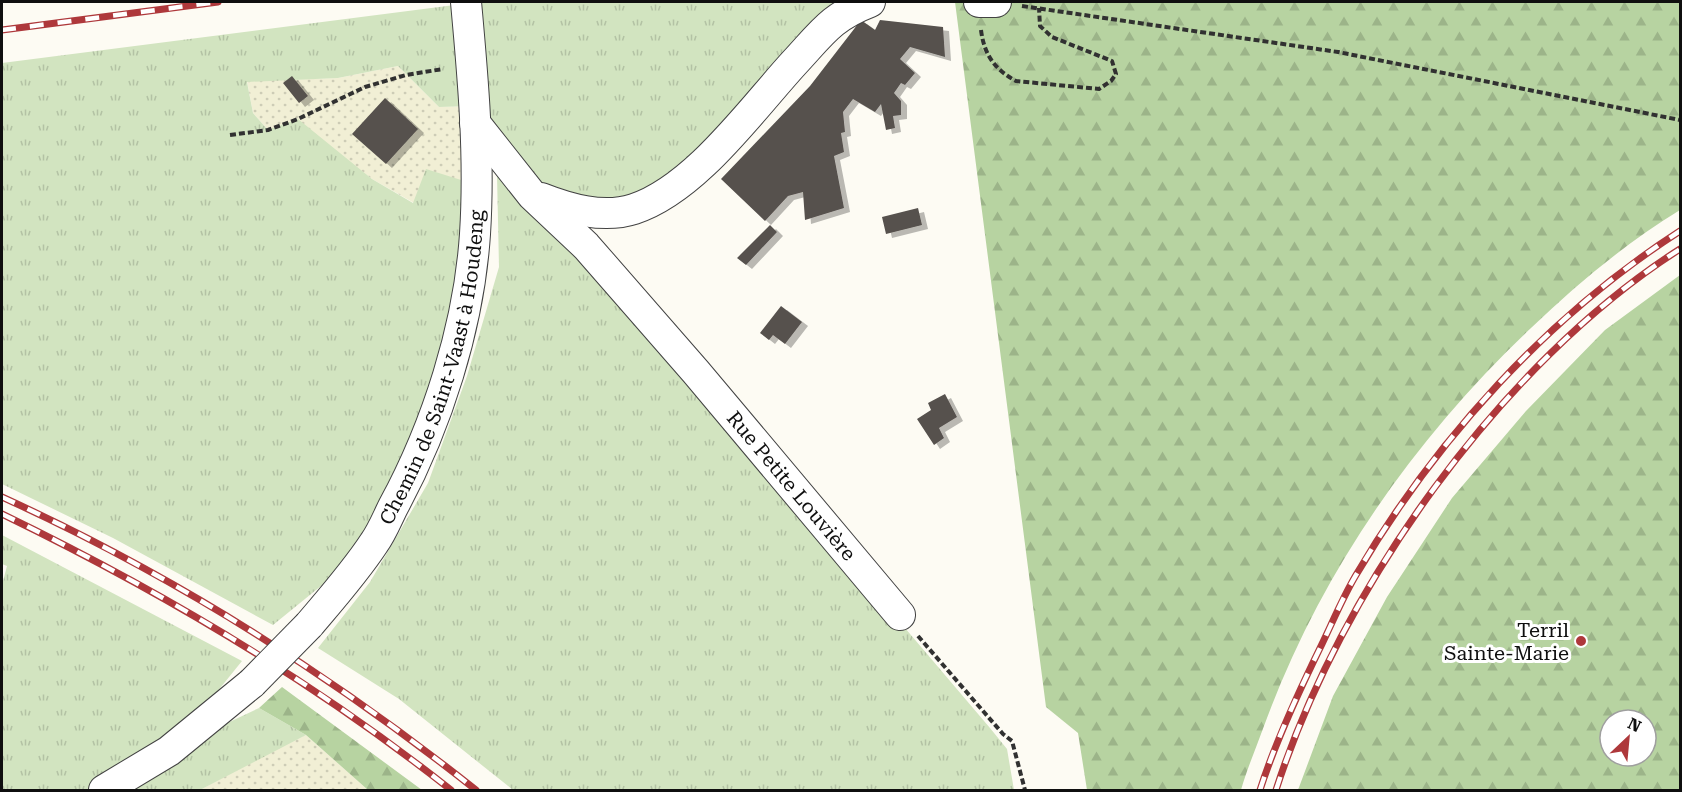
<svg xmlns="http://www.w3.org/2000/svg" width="1682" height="792" viewBox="0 0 1682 792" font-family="'Roboto Serif',serif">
  <defs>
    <pattern id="farmland-dots" width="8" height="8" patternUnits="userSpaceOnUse" patternTransform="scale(1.5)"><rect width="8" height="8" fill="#f1efd5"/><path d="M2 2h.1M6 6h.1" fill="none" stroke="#cdccb6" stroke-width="1.8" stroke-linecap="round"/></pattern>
    <pattern id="grass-tufts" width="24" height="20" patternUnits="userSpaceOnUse" patternTransform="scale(1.5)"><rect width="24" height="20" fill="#d2e4c0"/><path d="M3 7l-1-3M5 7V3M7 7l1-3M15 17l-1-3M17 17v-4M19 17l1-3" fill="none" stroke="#b3c2a4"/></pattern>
    <pattern id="forest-firs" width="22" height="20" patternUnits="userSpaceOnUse" patternTransform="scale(1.5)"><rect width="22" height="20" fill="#b7d3a1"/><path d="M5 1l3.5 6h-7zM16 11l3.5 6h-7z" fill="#9cb489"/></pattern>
    <filter id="shadow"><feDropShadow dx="6" dy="4" stdDeviation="0" flood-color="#0004"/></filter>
  </defs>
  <rect width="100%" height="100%" fill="#fdfbf3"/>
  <path fill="url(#farmland-dots)" d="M398,66L439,107L474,106L477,185L414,203L372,179L338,154L268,130L253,113L247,81L338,78Z
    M306,735L368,790H200L255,760Z"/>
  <path fill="url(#grass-tufts)" d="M478,2H870L667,194L561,206L473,106L439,107L398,66L338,78L247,82L253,113L268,130L298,119L372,179L413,203L426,169L477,185L470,284L375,542L273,625L113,538L2,484V63Z
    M497,175L540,209L632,307L990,728L1007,749L1014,790H513L399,699L318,648L370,582L428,483L467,376L499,267Z
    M2,535L242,661L170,750L259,708L306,735L200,790H2V585L7,566L2,564Z"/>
  <path fill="url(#forest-firs)" fill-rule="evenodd" d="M955,2H1680V210C1626,243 1577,284 1531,328C1413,440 1320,573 1264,726C1256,748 1247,769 1241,790H1087L1078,733L1046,707Z
    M1680,275V790H1298L1333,696L1387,597L1452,498L1526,411L1605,330ZM1610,720H1646V756H1610Z
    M282,687L422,790H368L306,735L259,708Z"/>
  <path fill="#56514d" filter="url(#shadow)" d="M861,20L875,30L880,20L943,27L945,57L910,47L900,59L915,73L905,85L901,83L894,93L901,101V115L893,116L895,128L886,130L881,104L875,112L853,99L843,112L845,132L841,133L844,152L834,156L844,208L805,220L803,192L788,196L765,221L721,179L810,86Z
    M292,76L308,96L299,103L283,83Z
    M385,98L418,129L386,164L352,134Z
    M918,208L922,225L886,234L882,217Z
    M770,225L777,232L746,265L737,258Z
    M781,306L802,322L785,344L773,335L769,340L760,333Z
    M945,394L957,417L939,428L944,438L934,445L917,419L931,410L928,403Z"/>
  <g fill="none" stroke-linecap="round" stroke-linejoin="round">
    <g stroke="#424242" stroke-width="32">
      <g id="minor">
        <path d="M979,2H996"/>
        <path id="s1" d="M475,123L532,195L586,246L696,372L900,615"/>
        <path d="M541,198C569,209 603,219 634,209C695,189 751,110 794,63C822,33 831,17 870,2"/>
        <path id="s2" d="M309,625C331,599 355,572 374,543C382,532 387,519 393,507C437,426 469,326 475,234C480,156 473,78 466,2"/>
        <path d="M104,790L169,751L252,683"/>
      </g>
    </g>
    <path stroke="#313131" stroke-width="4" stroke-dasharray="6 3" stroke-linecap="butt" d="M1022,6L1338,52L1680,120
      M981,30C984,54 994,69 1016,81L1099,89L1111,81L1116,74L1112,61L1052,37L1040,26L1039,8
      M230,135L268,130L298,119L365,87L406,75L443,69
      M918,636L1003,734L1012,741L1025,790"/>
    <use href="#minor" stroke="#fff" stroke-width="30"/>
    <g stroke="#ae383b" stroke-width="7">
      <path id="rail" d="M2,30L218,2
        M2,497C171,574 330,674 476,790
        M2,514C161,591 312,680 451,790
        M1260,790C1276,740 1299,691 1322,644C1333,621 1343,597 1356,575C1436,439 1548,316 1680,231
        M1276,790C1340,590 1501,363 1680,249"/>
    </g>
    <use href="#rail" stroke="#fff" stroke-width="4.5" stroke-dasharray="14" stroke-linecap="butt"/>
    <g stroke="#424242" stroke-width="32" stroke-linecap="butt">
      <path id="minor-bridge" d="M252,683L309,625"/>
    </g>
    <use href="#minor-bridge" stroke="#fff" stroke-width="30"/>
  </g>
  <circle fill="#ae383b" stroke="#fff" stroke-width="2" cx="1581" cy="641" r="6"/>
  <g text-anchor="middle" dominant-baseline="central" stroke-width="6" stroke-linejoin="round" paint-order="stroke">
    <g font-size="20" fill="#0f0f0f" stroke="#fff">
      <text stroke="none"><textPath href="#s2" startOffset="292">Chemin de Saint-Vaast à Houdeng</textPath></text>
      <text stroke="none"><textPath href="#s1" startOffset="482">Rue Petite Louvière</textPath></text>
    </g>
    <g font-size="20" fill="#0f0f0f" stroke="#fff" text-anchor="end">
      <text x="1569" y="630">Terril<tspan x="1569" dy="23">Sainte-Marie</tspan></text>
    </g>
  </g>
  <rect width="1682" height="792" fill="none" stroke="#0f0f0f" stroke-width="6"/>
  <g transform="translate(1628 738) rotate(26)"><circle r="28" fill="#ffffff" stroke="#9f9f9f" stroke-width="1.5"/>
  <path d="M0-4.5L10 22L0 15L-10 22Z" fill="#ae383b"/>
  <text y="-9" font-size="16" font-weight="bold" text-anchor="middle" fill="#0f0f0f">N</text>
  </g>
</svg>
